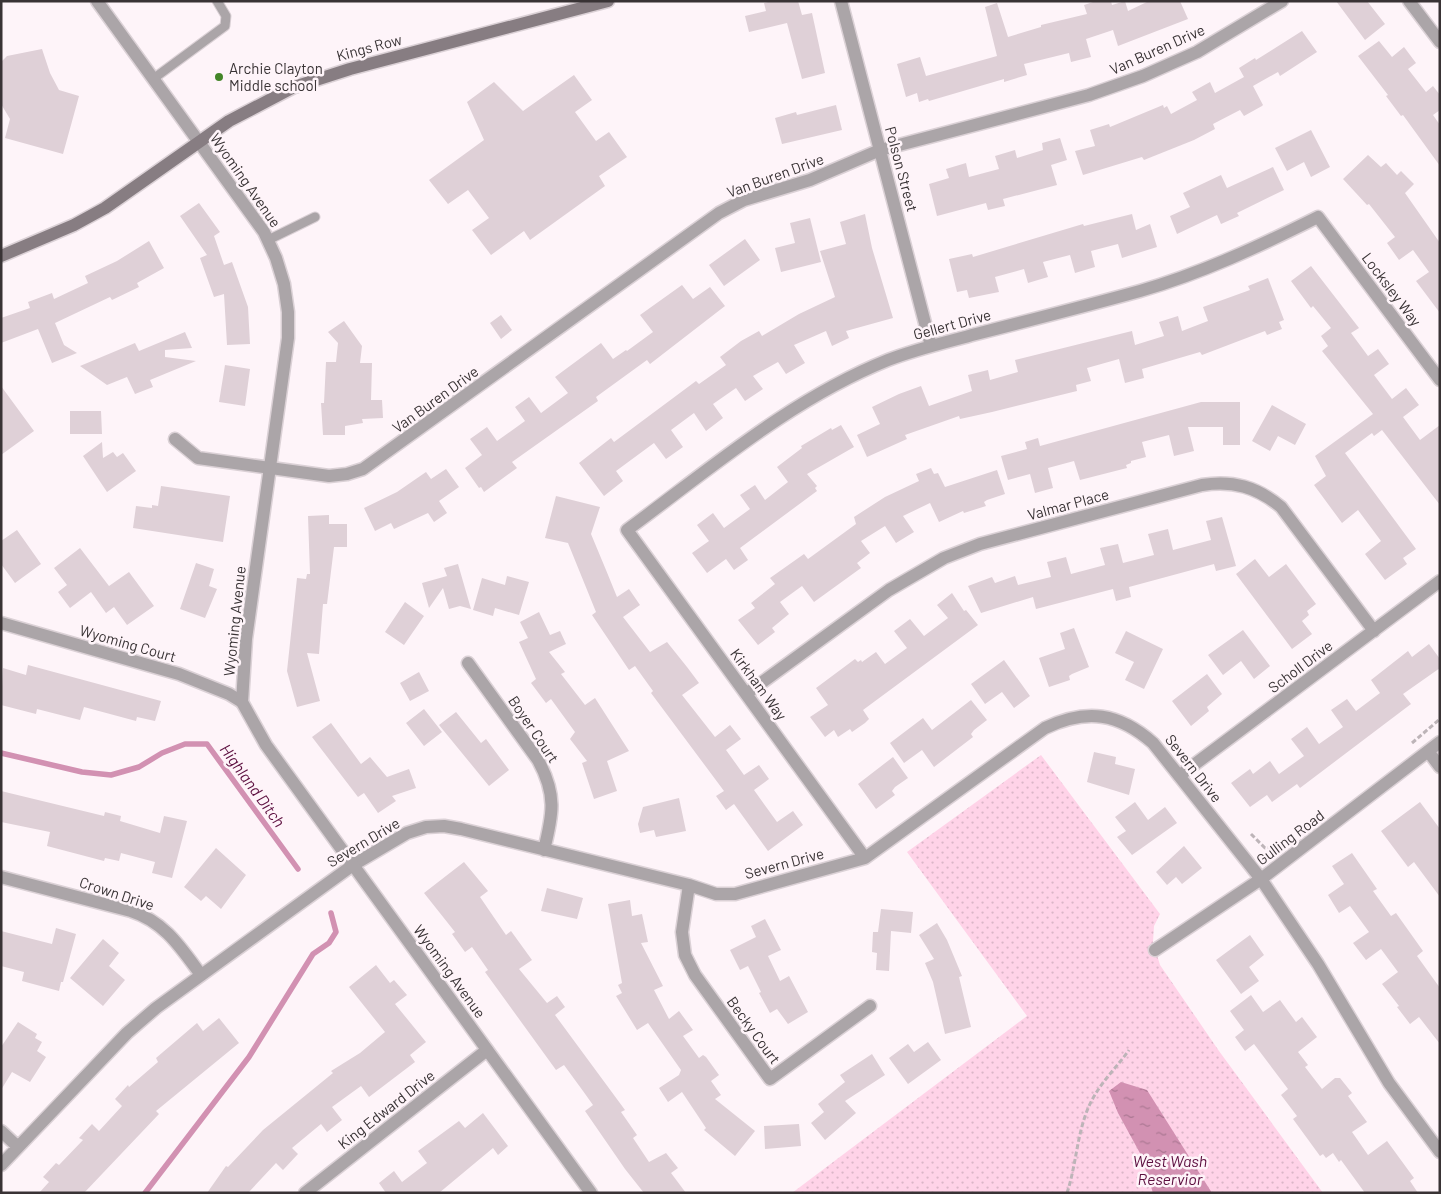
<svg xmlns="http://www.w3.org/2000/svg" width="1441" height="1194" viewBox="0 0 1441 1194" font-family="Barlow,sans-serif">
  <defs>
    <pattern id="grass-dots" width="8" height="8" patternUnits="userSpaceOnUse" patternTransform="scale(1.25)"><rect width="8" height="8" fill="#ffd3e8"/><path d="M2 2h.1M6 6h.1" fill="none" stroke="#dbb6c8" stroke-width="1.8" stroke-linecap="round"/></pattern>
    <pattern id="water-ripples" width="26" height="14" patternUnits="userSpaceOnUse" patternTransform="scale(1.25)"><rect width="26" height="14" fill="#d291b2"/><path d="M2 4q2-2 4 0t4 0M15 11q2-2 4 0t4 0" fill="none" stroke="#ab7792"/></pattern>
  </defs>
  <rect width="100%" height="100%" fill="#fef4f9"/>
  <path fill="url(#grass-dots)" d="M1041,755L1160,914L1154,926L1153,942L1160,965L1219,1051L1323,1193H792L1027,1016L907,852Z"/>
  <path fill="url(#water-ripples)" d="M1121,1082L1147,1090L1212,1193H1153L1141,1155L1118,1113L1109,1091Z"/>
  <g fill="none" stroke-linecap="round" stroke-linejoin="round">
    <path stroke="#d291b2" stroke-width="5.5" d="M1,753L82,772L111,775L139,767L162,753L185,744H207L298,869
      M145,1193L249,1057L313,954L329,943L336,932L331,913"/>
  </g>
  <path fill="#dfd0d7" d="M772,1H798L802,15L812,13L825,73L802,79L787,23L749,32L745,16L766,11L764,3Z
    M1096,1H1111L1112,5L1125,1L1128,11L1149,1H1180L1188,19L1118,46L1113,30L1086,39L1091,57L1071,62L1069,53L1024,64L1027,75L1004,82V79L929,101L928,99L919,102L917,93L906,97L897,64L920,57L926,76L997,56L985,7L997,3L1008,37L1041,27V25L1087,14L1084,5Z
    M1336,1H1367L1385,24L1365,40Z
    M1302,31L1317,52L1280,76L1278,72L1253,86L1263,105L1262,106L1244,116L1240,110L1213,124L1215,129L1194,140L1144,160L1142,157L1083,175L1075,151L1095,146L1090,130L1109,124L1110,127L1163,105L1164,108L1167,106L1171,114L1197,100L1192,92L1210,82L1215,93L1244,77L1239,68L1255,58L1256,60Z
    M1379,41L1392,57L1404,47L1416,63L1408,69L1426,92L1433,86L1440,95V110L1433,115L1440,125V166L1403,115L1401,116L1386,96L1388,95L1358,56Z
    M42,49L50,73L59,90L79,96L63,154L5,138L10,119L1,104V62L7,56Z
    M574,75L592,100L575,112L596,141L609,132L627,157L599,176L605,186L530,240L524,231L491,255L472,230L489,218L468,190L448,204L429,180L484,140L467,102L494,82L523,111Z
    M836,105L842,130L782,144L775,118L796,112L797,115Z
    M1311,130L1330,167L1311,177L1304,162L1287,171L1275,148Z
    M1060,138L1067,160L1051,165L1057,185L1003,199L1005,206L988,210L986,203L937,216L929,184L949,178L946,169L966,163L969,177L999,169L995,156L1015,150L1017,158L1043,150L1042,143Z
    M1368,155L1381,167L1386,163L1397,175L1401,171L1414,184L1405,193L1440,243V313L1416,281L1429,272L1413,250L1399,260L1387,243L1395,237L1369,204L1367,205L1343,179Z
    M1273,167L1284,190L1237,213L1239,216L1221,224L1217,215L1177,234L1170,216L1190,207L1183,193L1221,175L1227,188Z
    M199,203L220,232L214,236L224,265L232,262L248,307L250,344L227,345L224,294L214,297L200,258L207,255L180,216Z
    M865,214L872,248L893,318L846,331L849,338L832,346L826,331L794,345L805,363L786,374L778,362L753,376L763,389L745,401L736,388L713,404L723,418L706,431L694,413L671,430L683,447L666,459L654,443L616,471L623,481L604,496L579,463L611,438L614,442L696,381L699,384L726,365L720,357L741,341L759,331L762,336L799,314L835,297L820,251L846,244L840,222Z
    M1132,214L1136,230L1150,224L1157,247L1122,258L1118,244L1091,251L1095,267L1075,273L1070,255L1043,262L1048,277L1028,283L1024,269L995,277L999,292L969,298L967,290L957,292L949,259L972,254L973,257L1083,224L1084,226Z
    M810,218L821,262L781,272L775,248L795,243L790,223Z
    M745,239L760,260L724,286L709,265Z
    M149,241L164,268L137,283L139,287L112,300L110,297L55,323L64,345L77,353L52,363L38,329L1,343V318L30,308L28,302L52,293L54,299L88,283L85,276L117,261Z
    M1311,266L1359,328L1351,333L1368,356L1378,349L1389,364L1374,375L1392,399L1406,388L1419,405L1403,417L1420,440L1440,425V505L1382,430L1374,436L1372,433L1345,453L1416,549L1403,558L1407,564L1385,580L1365,554L1381,541L1358,510L1342,523L1314,485L1326,476L1315,456L1373,414L1322,351L1328,346L1321,336L1331,328L1313,306L1311,308L1291,281Z
    M1268,278L1284,320L1279,322L1282,329L1267,335L1265,331L1202,355L1200,352L1142,369L1144,378L1125,383L1119,359L1087,368L1091,381L1076,385L1077,391L992,412L960,419L959,416L905,435L907,439L867,457L857,435L880,424L872,407L899,394L921,386L929,406L972,391L968,375L988,370L990,380L1018,372L1015,360L1132,331L1135,345L1164,336L1159,322L1178,316L1182,331L1208,321L1203,307L1250,290L1248,286Z
    M682,285L693,299L710,287L725,306L650,364L647,360L596,397L598,401L512,462L517,468L484,492L481,487L479,488L465,468L482,455L470,439L487,427L497,441L525,421L515,407L529,397L541,413L568,393L555,377L601,343L613,359L626,350L627,351L653,332L640,315Z
    M501,315L512,330L501,339L490,323Z
    M344,321L362,346L360,363H372L371,400H382L383,418L362,419L363,423L345,426V435H323L321,403H324L326,362H336L338,343L328,332Z
    M185,332L192,348L165,350V357L196,361L150,380L153,387L135,394L127,377L107,385L80,366L135,343L139,351Z
    M225,365L250,369L245,406L219,402Z
    M1,386L34,431L1,455Z
    M1201,402H1240V445H1223V427H1188L1194,451L1174,456L1169,435L1142,442L1146,457L1131,461V463L1126,465L1127,468L1080,480L1074,461L1048,468L1053,488L1035,493L1030,474L1008,480L1001,456L1027,449L1025,442L1038,438L1040,446Z
    M1272,405L1306,424L1295,445L1278,436L1270,451L1252,441Z
    M70,411H101L102,434H70Z
    M841,425L854,447L807,474L817,486L815,488L817,491L740,548L748,560L734,570L726,559L707,573L692,553L709,541L697,525L713,513L724,528L750,509L740,495L755,485L765,500L788,482L777,467L802,448L801,446L831,428L832,430Z
    M102,442L103,458L113,452L117,457L123,453L136,471L107,492L83,456Z
    M931,468L934,474L938,473L945,487L997,470L1005,494L987,500L984,502L986,506L964,513L963,511L939,522L930,503L903,516L914,532L896,543L885,526L861,541L870,553L857,563L861,568L814,602L802,586L780,602L789,614L772,628L775,632L758,645L738,620L755,608L751,603L775,584L770,578L804,554L808,559L856,524L854,517L885,497L919,481L916,474Z
    M446,469L459,487L439,501L447,513L434,522L428,513L394,529L391,523L375,531L364,508L397,492L426,472L431,479Z
    M161,486L230,496L223,542L133,528L136,506L152,508V505L158,506Z
    M556,496L600,507L591,534L606,570L617,597L629,589L640,605L623,617L650,652L667,642L687,667L699,683L682,695L715,737L730,725L741,739L726,750L744,775L759,765L769,779L754,790L777,822L793,811L803,825L768,851L734,804L726,810L716,796L724,791L651,693L653,691L635,666L629,670L592,615L596,612L568,543L545,538Z
    M329,515V524H347V547H334L327,604H323L319,654L307,653L320,701L297,707L287,671L297,578L306,579L307,574H310L308,516Z
    M1222,517L1236,566L1216,571L1214,564L1129,587L1131,597L1116,601L1113,589L1036,609L1033,597L981,613L968,586L992,577L995,583L1015,576L1018,585L1051,577L1047,562L1066,557L1071,574L1105,565L1100,548L1118,544L1123,563L1154,555L1148,534L1168,529L1173,550L1211,540L1206,521Z
    M17,530L41,564L15,583L1,564V541Z
    M80,548L109,586L129,572L154,606L127,625L114,607L106,613L91,592L70,608L58,592L67,585L54,568Z
    M1255,559L1269,577L1286,564L1316,604L1307,611L1309,615L1302,621L1312,634L1292,649L1236,574Z
    M196,563L214,569L209,586L217,589L205,618L180,609Z
    M458,564L471,609L460,606L449,609L443,588L429,608L422,583L447,576L444,568Z
    M507,576L529,582L519,615L495,608L493,616L473,610L482,578L505,585Z
    M952,593L964,611L966,610L978,625L863,710L869,719L865,723L852,732L850,729L838,737L834,730L825,737L810,717L828,705L816,688L855,659L858,662L861,660L862,662L876,652L885,664L907,648L894,631L910,619L924,636L948,618L937,605Z
    M405,602L424,616L404,645L385,632Z
    M539,612L550,635L560,631L566,644L549,652L565,672L561,674L585,705L595,698L629,751L607,761L617,791L594,799L582,763L587,761L570,739L575,732L551,699L546,703L531,683L536,679L519,642L528,638L520,622Z
    M1074,628L1089,667L1072,674L1069,676L1070,680L1049,687L1039,658L1065,649L1060,633Z
    M1243,630L1270,666L1254,679L1241,661L1223,675L1208,655Z
    M1126,631L1163,649L1144,689L1125,680L1134,662L1115,653Z
    M1429,644L1440,659V668L1403,694L1411,704L1300,788L1297,784L1272,802L1267,795L1250,807L1231,783L1250,769L1253,774L1270,761L1279,774L1304,756L1291,739L1307,727L1319,744L1343,727L1331,710L1347,699L1356,711L1380,693L1371,680L1408,651L1412,657Z
    M1004,660L1030,696L1014,708L1002,692L985,704L971,684Z
    M28,665L161,701L155,721L137,717L136,721L84,707L80,720L37,709L36,714L1,705L3,668L26,675Z
    M419,672L429,691L410,701L400,683Z
    M1207,674L1222,694L1207,707L1209,711L1191,726L1172,701Z
    M971,700L987,720L974,730L971,734L973,737L934,767L922,750L904,763L890,743L923,718L932,730Z
    M424,709L442,732L424,746L406,723Z
    M456,712L481,743L486,739L509,770L489,786L439,725Z
    M331,723L361,764L370,757L387,777L409,769L416,788L392,796L396,801L378,813L364,793L358,797L312,737Z
    M1094,752L1116,757L1115,764L1135,769L1129,795L1087,782Z
    M893,757L908,778L895,787L892,791L895,795L876,809L858,784Z
    M1,791L104,816L105,812L121,816L120,821L160,833L164,816L187,821L172,878L152,873L155,862L121,853L119,861L105,858L104,861L47,846L50,832L1,822Z
    M679,798L686,831L656,837L654,830L640,833L638,824L643,807Z
    M1135,802L1148,820L1165,807L1177,823L1132,855L1117,837L1126,831L1115,817Z
    M1420,802L1440,829V897L1414,862L1408,867L1381,831Z
    M1184,846L1202,868L1182,884L1176,877L1167,885L1156,872Z
    M216,848L246,875L221,909L206,896L201,901L184,887Z
    M1352,853L1377,889L1373,891L1391,916L1396,913L1423,951L1417,956L1440,988V1044L1419,1017L1410,1024L1397,1007L1399,1006L1382,984L1398,972L1381,949L1366,960L1353,943L1369,932L1350,906L1339,913L1328,895L1344,884L1332,866Z
    M464,862L488,891L480,897L506,935L511,931L532,960L519,969L547,1003L557,996L565,1007L555,1015L625,1110L621,1112L637,1135L633,1138L649,1162L666,1153L678,1168L671,1173L686,1193H644L625,1169L585,1111L593,1105L583,1091L564,1065L556,1070L485,972L488,970L472,947L465,952L452,934L455,932L424,893Z
    M547,888L583,898L577,919L541,911Z
    M630,900L632,916L642,914L648,942L641,943L663,986L654,990L669,1019L679,1011L693,1030L683,1036L699,1058L703,1055L706,1057L719,1075L711,1081L721,1095L715,1099L755,1131L735,1156L704,1130L706,1128L682,1092L668,1102L659,1088L679,1075L681,1070L648,1023L637,1030L616,996L622,993L618,985L622,983L608,904Z
    M881,909L913,912L911,933L891,931L889,971L876,970L877,953L872,952L873,932H878Z
    M765,919L781,950L768,956L780,981L789,976L808,1012L788,1024L777,1009L770,1013L759,993L761,992L748,966L740,970L730,950L756,937L751,926Z
    M937,923L947,940L962,976L959,977L971,1027L945,1034L933,982L925,963L934,959L919,935Z
    M56,928L76,934L63,982H61L59,991L22,981L24,972L1,966V931L52,944Z
    M1250,935L1264,955L1249,967L1259,981L1241,994L1216,960Z
    M103,939L119,953L109,966L125,980L103,1006L70,978Z
    M376,965L390,983L394,980L407,995L395,1004L426,1042L410,1055L415,1062L369,1097L361,1086L332,1107L342,1120L327,1132L321,1124L292,1148L298,1154L283,1170L276,1163L248,1193H207L226,1166L228,1167L263,1130L333,1073L331,1071L360,1053L385,1032L349,987Z
    M1251,995L1263,1012L1280,1000L1296,1022L1302,1017L1317,1037L1298,1052L1308,1065L1305,1067L1322,1089L1335,1078H1340L1352,1093L1348,1096L1367,1122L1352,1132L1368,1155L1387,1141L1414,1178L1410,1181L1418,1193H1365L1341,1160L1339,1162L1333,1153L1326,1158L1323,1154L1320,1156L1293,1119L1297,1116L1281,1095L1288,1089L1254,1044L1245,1051L1235,1037L1244,1030L1230,1011Z
    M219,1018L239,1043L156,1111L159,1114L84,1193H39L49,1182L43,1177L56,1163L59,1165L83,1140L79,1138L92,1124L99,1131L122,1106L115,1099L128,1085L129,1087L158,1062L156,1058L197,1023L203,1031Z
    M18,1022L37,1034L35,1038L42,1042L37,1051L46,1057L30,1082L12,1072L1,1090V1047Z
    M928,1042L941,1060L908,1084L889,1058L908,1044L914,1052Z
    M872,1054L885,1075L845,1101L856,1113L825,1140L811,1123L824,1112L818,1104L845,1082L840,1075Z
    M483,1113L508,1146L498,1155L493,1148L439,1193H386L379,1183L394,1171L402,1182L427,1163L418,1151L459,1121L465,1128Z
    M799,1124L801,1146L765,1149L764,1126Z"/>
  <g fill="none" stroke-linecap="round" stroke-linejoin="round">
    <g stroke="#dbd1d6" stroke-width="11">
      <path id="service" d="M153,79L225,26L226,16L217,1
        M268,240L315,217"/>
    </g>
    <g stroke="#dbd1d6" stroke-width="15">
      <path id="minor" d="M841,1L931,346
        M1409,1L1440,42
        M175,439L198,458L329,476L347,474L363,469L719,213L744,200L810,180L880,150L1089,95L1143,76L1197,52L1282,1
        M1,623L179,674L229,694L242,702
        M468,663L538,760C557,795 553,814 544,850
        M746,694L889,590L944,558L980,544L1202,485C1233,480 1257,487 1281,507L1374,631
        M1428,751L1440,767
        M1179,776L1440,581
        M865,858L627,530C710,469 791,399 888,360C916,349 947,342 976,334C1031,320 1086,306 1140,291C1202,273 1260,246 1318,217L1440,380
        M1,877L131,911C165,922 181,948 201,975
        M689,885L682,932L685,955L695,975L770,1079L870,1006
        M1155,950L1261,879L1440,742
        M1,1131L18,1147
        M1,1165L127,1033L156,1008L353,865L407,833L426,827L444,826L461,829L689,885L716,894H735L865,858L1045,728C1087,708 1119,713 1153,743L1261,879L1318,964L1389,1083L1440,1152
        M305,1193L487,1050"/>
    </g>
    <g stroke="#dbd1d6" stroke-width="15">
      <path id="tertiary" d="M97,1L264,232L276,258L284,284L288,312V338L246,639L242,702L266,745L591,1193"/>
    </g>
    <g stroke="#dbd1d6" stroke-width="15">
      <path id="secondary" d="M1,256L74,225L105,208L229,121L294,87L350,69L608,1"/>
    </g>
    <path stroke="#bdb4b8" stroke-width="3" stroke-dasharray="5 2.5" stroke-linecap="butt" d="M1412,743L1440,719
      M1251,834L1265,848L1276,847
      M1067,1193C1077,1163 1077,1128 1092,1100C1102,1081 1117,1067 1129,1050"/>
    <use href="#service" stroke="#aba5a8" stroke-width="9"/>
    <use href="#minor" stroke="#aba5a8" stroke-width="12"/>
    <use href="#tertiary" stroke="#aba5a8" stroke-width="12"/>
    <use href="#secondary" stroke="#877d82" stroke-width="12"/>
  </g>
  <circle fill="#438528" stroke="#fef4f9" stroke-width="2" cx="219" cy="77" r="5"/>
  <g text-anchor="middle" dominant-baseline="central" stroke-width="5" stroke-linejoin="round" paint-order="stroke">
    <g font-size="15" fill="#393335" stroke="#fef4f9">
      <text transform="translate(369 47) rotate(-15)">Kings Row</text>
      <text transform="translate(1157 49) rotate(-24)">Van Buren Drive</text>
      <text transform="translate(902 169) rotate(75)">Polson Street</text>
      <text transform="translate(775 175) rotate(-20)">Van Buren Drive</text>
      <text transform="translate(246 180) rotate(55)">Wyoming Avenue</text>
      <text transform="translate(1392 289) rotate(53)">Locksley Way</text>
      <text transform="translate(952 324) rotate(-15)">Gellert Drive</text>
      <text transform="translate(435 399) rotate(-36)">Van Buren Drive</text>
      <text transform="translate(1068 504) rotate(-15)">Valmar Place</text>
      <text transform="translate(234 621) rotate(-84)">Wyoming Avenue</text>
      <text transform="translate(128 643) rotate(16)">Wyoming Court</text>
      <text transform="translate(1300 666) rotate(-37)">Scholl Drive</text>
      <text transform="translate(759 684) rotate(54)">Kirkham Way</text>
      <text transform="translate(534 729) rotate(56)">Boyer Court</text>
      <text transform="translate(1194 768) rotate(52)">Severn Drive</text>
      <text transform="translate(1290 837) rotate(-37)">Gulling Road</text>
      <text transform="translate(363 842) rotate(-31)">Severn Drive</text>
      <text transform="translate(784 863) rotate(-15)">Severn Drive</text>
      <text transform="translate(117 893) rotate(18)">Crown Drive</text>
      <text transform="translate(450 971) rotate(54)">Wyoming Avenue</text>
      <text transform="translate(754 1030) rotate(54)">Becky Court</text>
      <text transform="translate(386 1109) rotate(-38)">King Edward Drive</text>
    </g>
    <g font-size="15" fill="#393335" stroke="#fef4f9" text-anchor="start">
      <text x="229" y="68">Archie Clayton<tspan x="229" dy="17">Middle school</tspan></text>
    </g>
    <g font-size="16" font-style="italic" fill="#5c0f3f" stroke="#fef4f9">
      <text transform="translate(253 785) rotate(54)">Highland Ditch</text>
      <text x="1170" y="1160">West Wash<tspan x="1170" dy="18">Reservior</tspan></text>
    </g>
  </g>
  <rect width="1441" height="1194" fill="none" stroke="#393335" stroke-width="5"/>
</svg>
